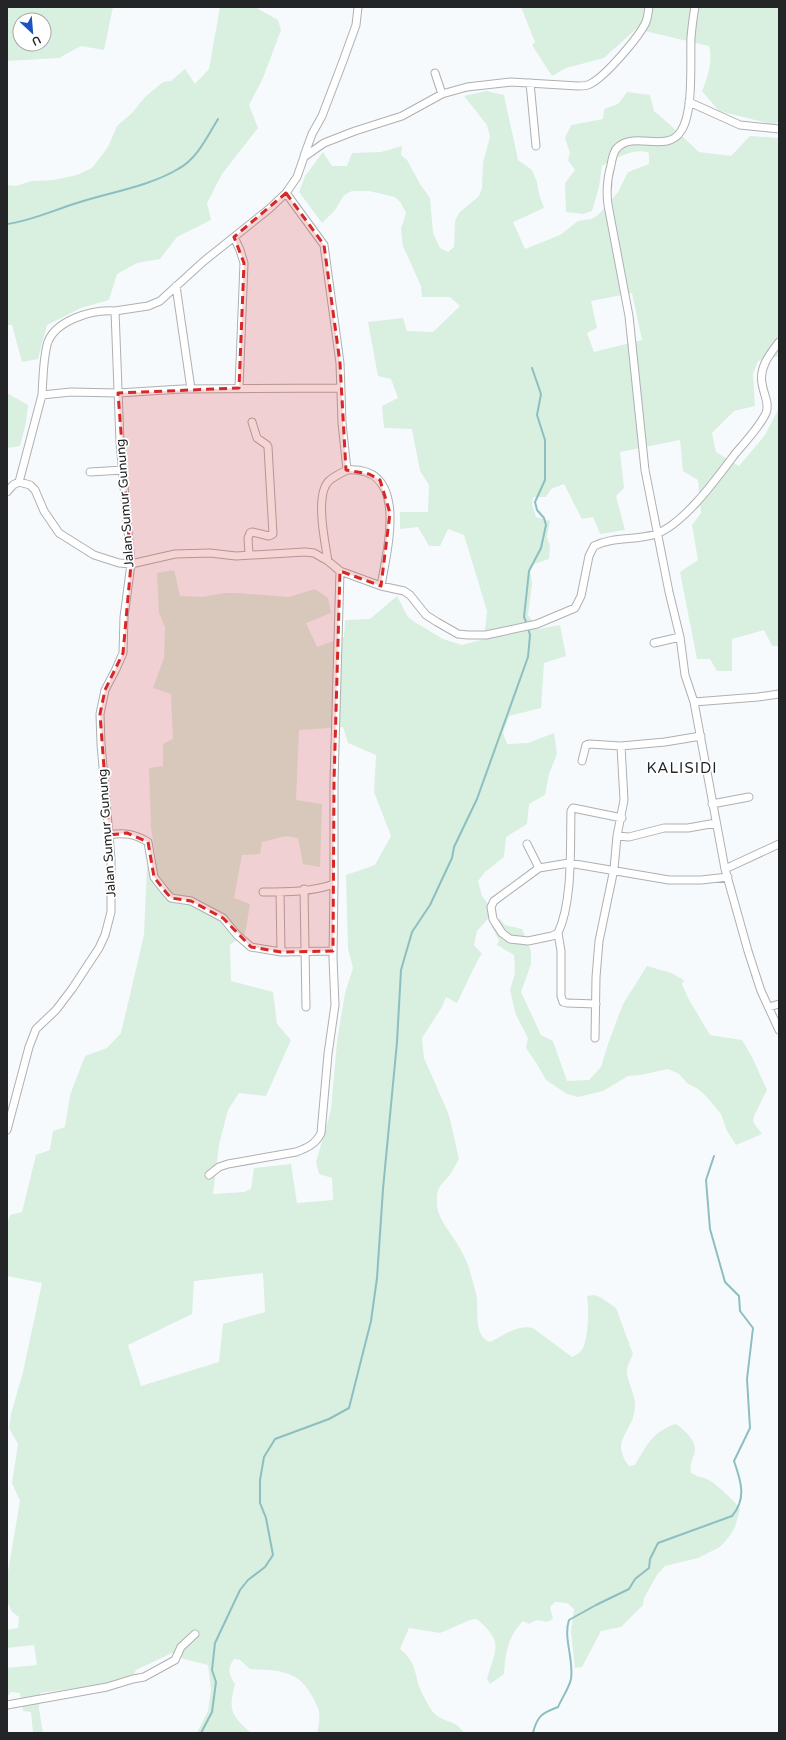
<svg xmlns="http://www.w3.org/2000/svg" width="786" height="1740" viewBox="0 0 786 1740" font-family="'Varela Round',sans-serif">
  <rect width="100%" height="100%" fill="#f7fafd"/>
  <path fill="#d9efe0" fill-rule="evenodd" d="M7,7H113L104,50L81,46L59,58L7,61ZM20,20H44V44H20Z
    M220,7H255L278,20L281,30L263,78L249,105L258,128L222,174L207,203L211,220L177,237L160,259L137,263L117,274L109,300L81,308L47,325L38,359L22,362L12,325H7V185L16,186L32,181L54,180L77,175L92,168L108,147L117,126L132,113L145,97L163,82L171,81L185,69L195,84L209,69Z
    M521,7H779V120L775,125L719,111L702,91C708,76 713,62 709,46L636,29L604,58L566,68L552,76L532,45L535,42Z
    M486,91L504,95L518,160L532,170L537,182L539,194L544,208L513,222L525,249L560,235L578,221L591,219L598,215L618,192L628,172L649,164V153C634,147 615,159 602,166L599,187L592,211L583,214L566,212L565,183L575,170L568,160L570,153L565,138L571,125L603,119L604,109L618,104L627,92L650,95L654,111L668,123L699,152L731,156L750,136L779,138V356L758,361L753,374L755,406L734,411L712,433L716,452L739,466L765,435L779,408V390V646H772L764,630L732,639V671H717L710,659H697L680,572L698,560L692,525L701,513L698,480L683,471L680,440L620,452L624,488L616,496L625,530L600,534L593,517L582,519L564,484L551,489L546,497H533L532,504L536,517L550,521L547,537L550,547L549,559L534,564L530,570L532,584L528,615L538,629L560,625L566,656L544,663L541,708L509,716L503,733L507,744L528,743L554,733L557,754L549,774L545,795L529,804L527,824L506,837L504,857L485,872L478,881L482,896L494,912L477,931L474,945L482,954C479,955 461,996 457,1003L446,997L442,1007L422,1038L424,1058L449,1115L459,1159C456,1164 453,1170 450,1175C440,1186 436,1187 437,1204C437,1219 453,1235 459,1247C464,1255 469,1266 471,1275C473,1283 476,1291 477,1299C478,1313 474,1336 490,1342C504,1336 517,1324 533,1328L572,1357C574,1356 578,1354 580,1352C589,1344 589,1308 587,1296L594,1295L600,1297L616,1308L633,1354C631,1359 628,1364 627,1369C626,1380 635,1393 635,1404C636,1431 608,1439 629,1466L635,1465C646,1446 654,1430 676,1424C683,1429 695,1439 695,1449C695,1457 689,1462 691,1473C697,1477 703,1477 709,1480C716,1484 736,1502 740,1509L735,1527L728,1538L720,1547L698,1558L665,1566L657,1575L644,1598L643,1605L621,1627L601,1631L582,1667L575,1668L571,1632L574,1609L567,1603L555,1602L550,1607L553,1619L547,1622L537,1620L529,1624L523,1621C508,1636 505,1654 504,1674L490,1684L487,1679C496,1647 504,1643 477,1619L470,1620L440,1633L409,1628L400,1649C415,1661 414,1669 419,1686C422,1694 427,1703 432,1711C441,1723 456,1719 464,1733H317C319,1726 320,1718 319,1711C315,1699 305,1681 293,1676C280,1669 263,1670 250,1669L240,1660L234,1659C227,1668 229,1675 235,1684C228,1711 231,1715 251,1733H197L208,1711L211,1690L208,1665L184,1659L172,1653L136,1670L133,1676L105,1684L40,1693L39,1709L43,1733H33L31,1712L23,1711L20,1693L11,1692L7,1697V1668L37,1665L34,1645L7,1648V1630L18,1628L19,1617L12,1612L7,1601V1577L20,1501L12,1483L18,1444L9,1428L11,1414L23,1372L42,1283L7,1276V1224L10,1215L22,1212L36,1155L50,1150L53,1131L65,1127L70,1095L85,1056L107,1048L121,1033L144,935L147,867L156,860L151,828L149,768L163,766V744L173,739L171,694L153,688L164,658L165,627L159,613L157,573L174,570L180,596L203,597L224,593H236L289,597L315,589L328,598L331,613L306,623L317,647L344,637L345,620L370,619L397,596L408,617L413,621L443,639L462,645L484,639L487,611L464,535L448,529L440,546H429L418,527L400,529V512H428L429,485L420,471L412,429L384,428L382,406L398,398L391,379L378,376L368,322L403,318L407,331L433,332L460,306L450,297H422L421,286L403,246L401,229L406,213L401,203L395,197L369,191H352L344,195L335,210L322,223L299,192L305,176L323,152L332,166H347L352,153L381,152L402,146L401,155L407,160L420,184L430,198L433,233L440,248L448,252L454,247L455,221L459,213L479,196L482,188L483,162L490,137L487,125L464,96ZM632,293L642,340L594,352L587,333L597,328L591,301ZM343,727L348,743L376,755L374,792L391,836L375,865L346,875L348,949L353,968L345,993L337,1042L331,1110L316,1162L319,1174L332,1178L333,1200L297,1203L291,1164L254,1168L251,1189L244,1192L213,1194L219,1145L228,1110L239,1093L266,1096L291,1040L277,1024L273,992L231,981L230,945L245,934L250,904L234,898L242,855L260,854L262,842L286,836L298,838L303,864L320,867L322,804L296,800L299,730ZM263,1273L265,1312L223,1324L219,1362L141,1386L128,1345L192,1314L194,1281Z
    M7,393L28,405L26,423L20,446L7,448Z
    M500,919L505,925L522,929L531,951V964L521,992L541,1035L553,1041L567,1081L589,1080L601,1067L608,1044L623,1004L647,966L671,973L684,980L682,984L688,998L710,1035L742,1040L752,1057L767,1090L754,1116L753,1122L762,1134L736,1145L727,1131L721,1114L707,1097L698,1089L687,1083L679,1074L668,1069L640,1075L628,1076L603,1091L578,1097L567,1094L546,1080L537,1064L526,1048L528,1038L516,1015L510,990L515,973L514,955L497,945L499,940L491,926Z"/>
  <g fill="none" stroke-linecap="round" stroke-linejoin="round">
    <path stroke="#8dbfc0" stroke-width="2" d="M7,224C31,221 54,210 77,203C110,192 148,187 178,169C197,159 207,137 218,119
      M527,624L524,617L529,571L541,548L546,525L544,518L537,510L535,502L545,480V440L537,415L541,394L532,368
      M201,1733L212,1712L216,1682L212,1670L215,1643L240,1590L248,1580L265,1567L273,1555L266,1518L260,1503V1480L264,1457L275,1439L329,1419L349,1408L371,1321L377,1278L383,1189L397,1042L401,970L412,932L430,905L452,858L454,847L477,799L528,657L530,635L528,628
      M533,1733C537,1716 542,1713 558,1707C562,1698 569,1688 571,1679C574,1659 563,1638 569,1620L596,1605L629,1589L635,1579L649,1568L650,1559L658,1543L732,1516C747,1499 741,1481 734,1461L750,1428L747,1379L753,1328L740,1311L739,1296L725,1282L710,1229L706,1180L714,1156"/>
    <g stroke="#aeb0b3" stroke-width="9">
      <path id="minor" d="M695,7C693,17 692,27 691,37C690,61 694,112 681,131C667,154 634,130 617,148C613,152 612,160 611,165C607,179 606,190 608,205L629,316L645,470L669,592L680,637L685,675L694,702L725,869L748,951L761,991L779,1030
        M435,73L442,94
        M530,83L536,146
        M689,102L740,125L779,129
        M304,156L312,134L322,116L343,61L356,25L358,7
        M286,193L324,245L340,363L342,423L347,470C410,466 387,549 381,586
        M234,237L240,250L244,263L239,388
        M176,286L191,389
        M42,395C43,379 43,361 47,345C53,321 92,309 115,311
        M90,472L123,470
        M19,482L42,395L71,392L118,393L182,389L341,388
        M7,492L13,485L19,482L30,485L35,490L44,511L59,533L94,555L119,563L131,564L175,554L210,553L236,556L305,552L314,553L328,561L340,571L381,586L404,591L410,595L426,615L437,622L458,634L468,635H486L537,624L575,608L581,596L589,556L594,546C614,536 636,541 656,534C684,524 717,478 735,454C745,442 759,428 766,413C770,403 763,393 762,383C759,367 770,354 779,342
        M249,555L248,538L250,533L252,532L269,536L273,534L268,447L267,445L257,438L252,422
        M328,561C325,542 314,493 330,480C335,476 341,473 347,470
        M654,643L680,637
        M694,702L758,697L779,694
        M582,761L586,745L589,744L621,746L665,742L701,736
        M712,804L749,797
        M622,818L573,808L571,811C570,847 573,901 558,933L552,936L528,941L510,939L502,933L493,919L491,907L494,901L539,868L569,863L669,880H701L728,877
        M109,835C124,832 135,834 148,842L154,877L164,890L171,898L191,901L223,918L237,935L251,947L281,952L333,951
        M617,836L629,837L664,828H688L716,823
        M527,844L539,868
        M725,869L779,844
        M304,889L306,1007
        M263,892C286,892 312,892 334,884V782L340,571
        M280,892L281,952
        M558,933L561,951V996L563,1002L567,1003L596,1004
        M769,1007L779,1004
        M595,1038L596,977L599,941L614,869L617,836L624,800L621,746
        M7,1130L29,1047L36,1029L56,1010L72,989L99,948L105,935L111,912V859L101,744L100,714L105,690L116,669L123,653L124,617L131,564L120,442L115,311L148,306L160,301L204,261L269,209L286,193L297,177L304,157L324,143L355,131L402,116L442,94L467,87L511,82L578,86C582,86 587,86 590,84C605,77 639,37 646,22C648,17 648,12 649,7
        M209,1175L219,1167L228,1164L296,1152C307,1148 316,1144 321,1133L328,1054L335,1005L333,958L334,884
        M7,1705L107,1687L133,1679L144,1677L175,1660L181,1647L195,1634"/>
    </g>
    <use href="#minor" stroke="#fff" stroke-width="7"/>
  </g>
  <path fill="#d62828" fill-opacity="0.2" stroke="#d62828" stroke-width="3" stroke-dasharray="8 5" stroke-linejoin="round" d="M286,193L324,245L340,363L346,470L369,474L380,480L390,513L381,586L340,571L334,782L333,951L281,952L251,947L223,918L191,901L171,898L164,890L154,877L148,842L127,833L109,835L100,714L105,690L123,653L131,564L118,393L239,388L244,263L234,237Z"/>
  <g text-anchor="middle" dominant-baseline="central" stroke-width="3.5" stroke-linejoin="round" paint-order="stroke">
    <g font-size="13" fill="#242526" stroke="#fff">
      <text transform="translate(125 503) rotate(-94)">Jalan Sumur Gunung</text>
      <text transform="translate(107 833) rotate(-94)">Jalan Sumur Gunung</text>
    </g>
    <g font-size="15" letter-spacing="1" fill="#242526" stroke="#fff">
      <text x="682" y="768">KALISIDI</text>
    </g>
  </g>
  <rect width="786" height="1740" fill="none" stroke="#242526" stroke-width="16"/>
  <g transform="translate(32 32) rotate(154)"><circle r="19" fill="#ffffff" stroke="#a7a8a8"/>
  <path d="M0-3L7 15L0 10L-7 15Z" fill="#1b52bf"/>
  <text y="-6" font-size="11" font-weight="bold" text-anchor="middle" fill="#242526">U</text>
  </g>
</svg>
